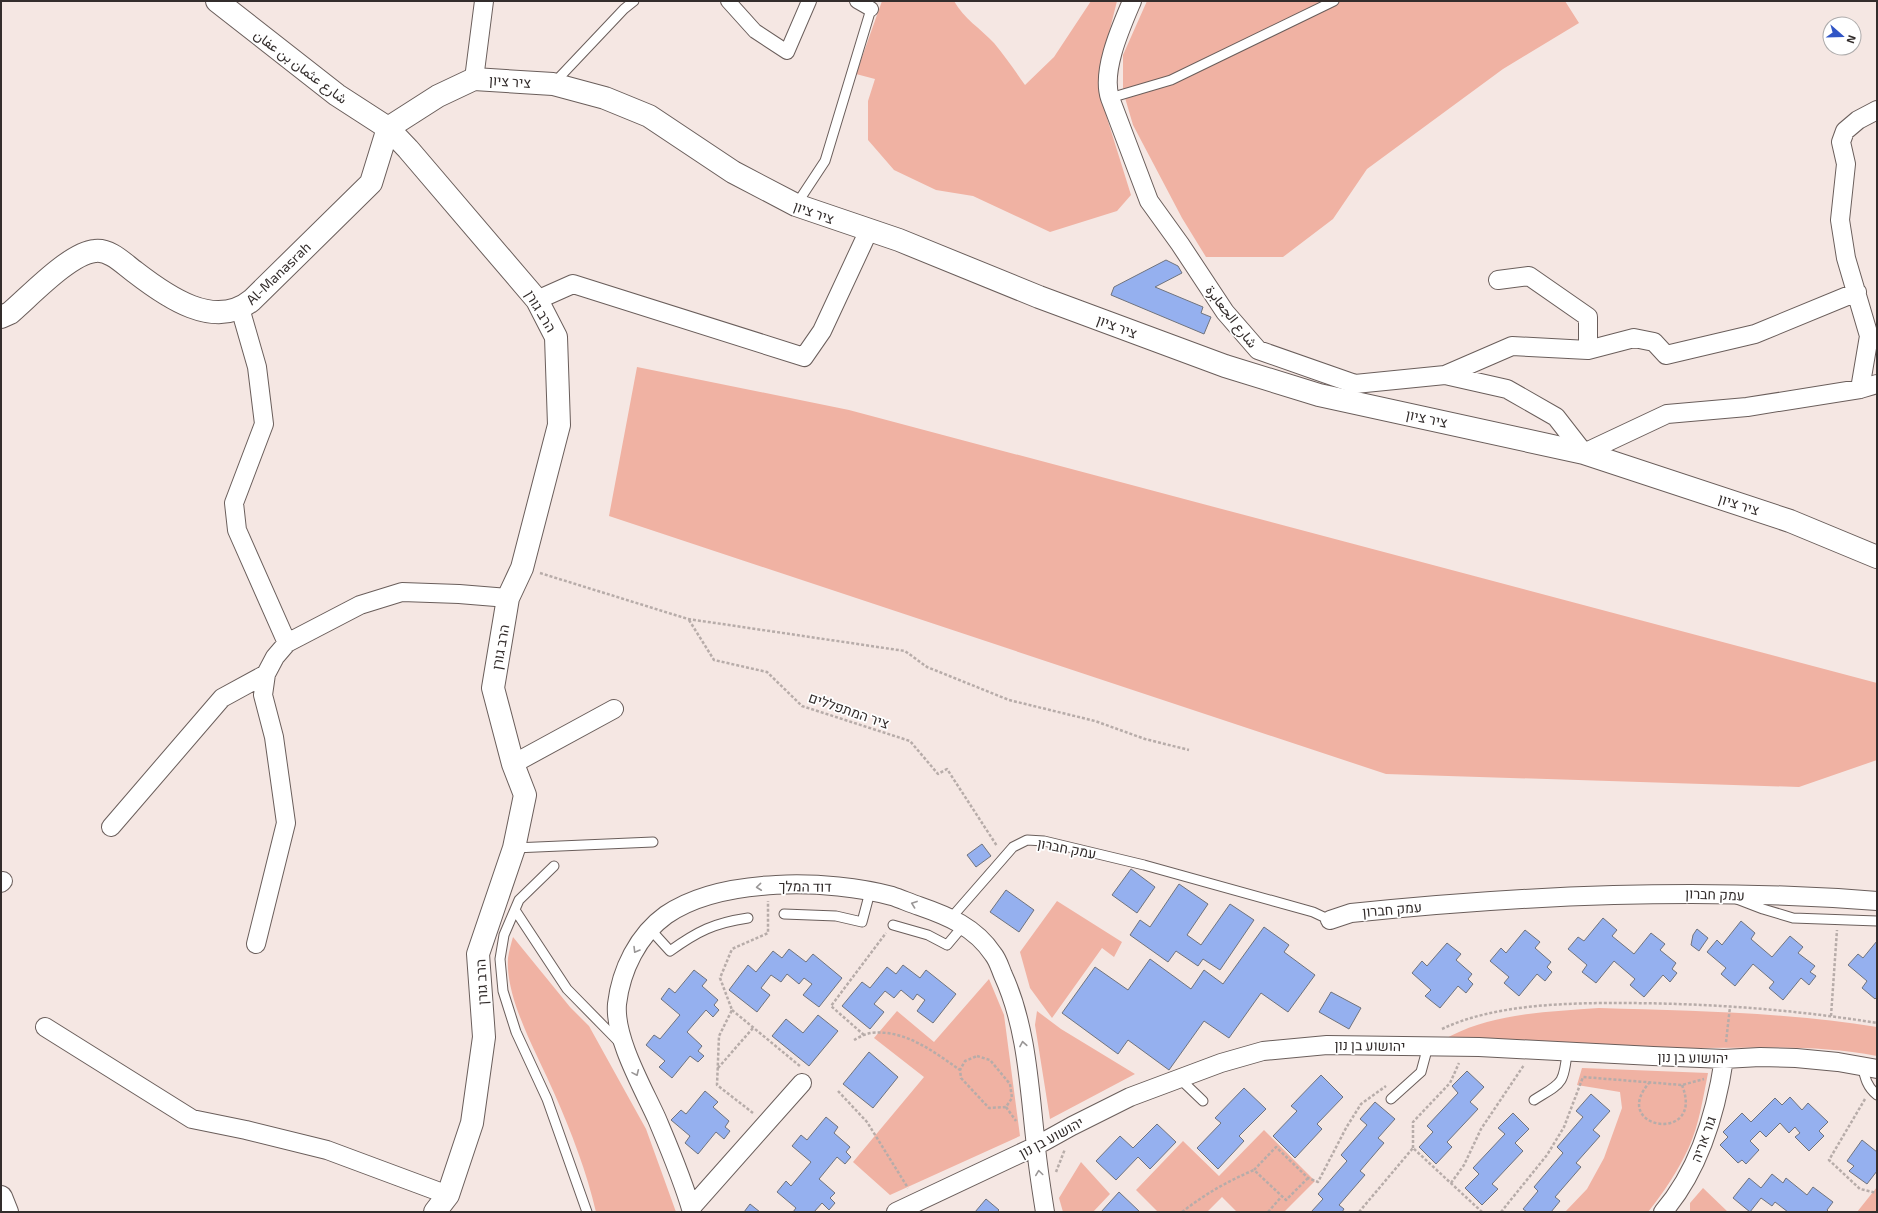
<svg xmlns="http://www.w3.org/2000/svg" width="1878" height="1213" viewBox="0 0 1878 1213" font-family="'Exo 2',Vazirmatn,Heebo,sans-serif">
  <rect width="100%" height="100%" fill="#f5e7e3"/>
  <path fill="#f0b2a3" d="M882,1H954C964,19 980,28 994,43C1005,56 1015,71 1025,85L1054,57L1091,1H1117L1099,73L1107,118L1131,195L1117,211L1050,232L973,196L936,190L894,170L868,140V101L875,79L856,74Z
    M1147,1H1565L1579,23L1503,69L1367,169L1333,219L1283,257H1206L1182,218L1133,125L1123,91V55Z
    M637,367L849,410L1877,683V760L1799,787L1386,774L609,516Z
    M1057,901L1122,942L1114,957L1102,948L1052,1018L1030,988L1020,952Z
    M513,937L570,1007L589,1026L646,1129L676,1212H596C587,1173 571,1131 555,1095C539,1057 505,1000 508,958C509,951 511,944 513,937Z
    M989,979L1004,1015L1020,1136L890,1195L853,1162L924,1077L874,1038L897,1011L934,1042Z
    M1599,1008C1692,1011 1785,1012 1877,1027V1056C1811,1043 1744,1049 1677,1048C1599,1047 1521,1043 1443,1040C1490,1013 1546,1012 1599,1008Z
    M1037,1011L1061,1029L1135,1074L1050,1119L1035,1025Z
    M1582,1068L1708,1073C1703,1098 1699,1125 1689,1147C1678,1171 1664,1192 1648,1212H1565L1587,1189L1604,1158L1622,1108L1620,1092L1577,1085Z
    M1264,1130L1315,1181L1284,1212H1237L1222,1197L1207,1212H1158L1136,1190L1183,1141L1219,1176Z
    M1081,1162L1110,1194L1093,1212H1063L1059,1198Z
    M1877,1187V1212H1857Z
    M1703,1188L1728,1212H1690V1203Z"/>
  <path fill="#95b0ef" stroke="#6f737d" d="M1166,260L1178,266L1182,273L1155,287L1203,307L1201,313L1211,317L1204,334L1111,295L1114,287Z
    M982,844L991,856L976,867L967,855Z
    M1131,869L1155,887L1137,913L1112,895Z
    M1179,884L1208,904L1187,935L1201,945L1230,904L1254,920L1220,970L1203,959L1198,966L1176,951L1168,962L1130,935L1140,920L1150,927Z
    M1006,890L1034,910L1019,932L990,912Z
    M1603,918L1617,930L1612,936L1634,954L1651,933L1665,944L1660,950L1676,963L1672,969L1677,973L1670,982L1663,975L1644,997L1630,985L1635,979L1614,961L1596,983L1582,972L1587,965L1568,949L1578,937L1584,941Z
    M1741,921L1755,933L1751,939L1772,957L1790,936L1803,947L1798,953L1815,966L1810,972L1816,976L1809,985L1801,978L1783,1000L1769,988L1774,982L1753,964L1735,986L1721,974L1726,968L1707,952L1717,940L1722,945Z
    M1264,927L1289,945L1284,952L1315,975L1288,1012L1261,993L1229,1038L1204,1021L1169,1070L1128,1040L1118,1054L1062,1013L1095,967L1128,990L1150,959L1191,989L1204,970L1223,984Z
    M1697,929L1708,938L1699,951L1691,945L1693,935Z
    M1525,930L1540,942L1535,948L1551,962L1547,967L1552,972L1545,981L1537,974L1519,996L1504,983L1509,977L1490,961L1501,948L1506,953Z
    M1877,941V997L1875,999L1862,988L1867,981L1848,965L1858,954L1863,958Z
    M1447,943L1461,954L1456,960L1472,974L1468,979L1473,984L1466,993L1458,986L1440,1008L1425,996L1431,990L1412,973L1422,961L1427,966Z
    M789,949L806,962L813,954L842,978L819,1007L803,995L812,984L804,978L799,984L787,974L781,982L771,975L761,988L770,995L757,1012L729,990L748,965L756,972L773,951L782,958Z
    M903,965L920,978L926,970L956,994L933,1023L917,1011L925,1000L917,994L913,1000L901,990L894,998L885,991L874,1004L884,1012L870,1029L842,1006L862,982L870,988L887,967L896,974Z
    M694,970L707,980L702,986L718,1000L714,1005L719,1010L713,1017L706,1010L687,1032L702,1046L698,1051L704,1056L698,1062L690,1056L672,1078L659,1067L665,1061L646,1045L654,1035L660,1039L680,1015L661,999L669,988L675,993Z
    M1331,992L1361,1008L1349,1029L1319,1012Z
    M818,1015L838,1031L809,1066L772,1036L786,1019L803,1033Z
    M869,1052L898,1077L873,1108L843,1084Z
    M1467,1071L1484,1087L1470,1102L1478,1109L1447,1142L1452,1147L1436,1164L1419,1147L1433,1132L1427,1126L1458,1093L1452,1086Z
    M1321,1075L1343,1097L1317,1124L1322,1129L1295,1158L1273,1136L1297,1111L1291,1106Z
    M1244,1088L1266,1109L1239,1136L1244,1141L1218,1169L1197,1148L1221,1123L1215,1118Z
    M705,1091L718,1102L713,1107L729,1121L725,1127L730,1131L724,1139L716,1132L698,1154L685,1143L690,1136L671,1120L681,1110L686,1114Z
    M1591,1094L1610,1111L1593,1130L1600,1136L1576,1163L1581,1167L1555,1197L1560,1201L1551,1212H1527L1523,1209L1538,1191L1534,1187L1563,1153L1557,1147L1583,1117L1576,1111Z
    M1790,1097L1802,1110L1808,1103L1828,1122L1819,1131L1824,1136L1809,1151L1795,1137L1800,1133L1795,1127L1789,1133L1780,1123L1766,1137L1760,1131L1750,1141L1759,1150L1746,1164L1742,1160L1738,1163L1720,1145L1728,1137L1723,1132L1742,1113L1751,1122L1775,1098L1782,1105Z
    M1375,1102L1395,1119L1378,1138L1384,1143L1360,1171L1365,1175L1339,1205L1344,1209L1342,1212H1311L1323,1199L1318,1194L1347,1161L1341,1155L1367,1125L1360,1119Z
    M1513,1113L1529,1129L1515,1143L1523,1151L1492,1184L1498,1189L1482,1205L1465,1188L1479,1174L1473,1168L1505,1134L1498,1128Z
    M826,1117L838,1127L834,1133L850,1147L846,1152L851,1157L845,1164L837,1157L819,1179L835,1193L830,1198L835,1203L829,1210L822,1203L814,1212H793L796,1208L777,1192L786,1181L791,1186L811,1162L792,1146L801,1135L807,1140Z
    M1157,1124L1176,1142L1150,1169L1138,1157L1116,1180L1096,1161L1120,1136L1133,1148Z
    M1862,1140L1877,1152V1171L1867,1184L1849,1171L1854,1166L1847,1161Z
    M1772,1174L1783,1183L1786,1178L1807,1195L1813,1187L1833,1202L1827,1210L1829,1212H1788L1775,1202L1772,1206L1761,1198L1750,1212L1733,1198L1749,1178L1761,1188Z
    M1119,1192L1140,1212H1101Z
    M986,1199L999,1210L997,1212H975Z
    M750,1204L760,1212H744Z"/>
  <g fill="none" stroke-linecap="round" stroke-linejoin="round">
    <g stroke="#6a5e5b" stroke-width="11">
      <path id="service" d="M554,83L624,9L634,1
        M1110,98L1171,80L1334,1
        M796,205L825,161L871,9
        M514,848L653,842
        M554,866L519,900L504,935L500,959L503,991L516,1032L547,1099L587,1212
        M1737,899L1763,909L1793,918L1877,921
        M515,910L567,989L620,1043
        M784,914L836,916L862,922L870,892
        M951,918L1013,847L1027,840L1044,841L1144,865L1313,912L1330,920
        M893,925L928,935L947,945L963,926
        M650,929L670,951C698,931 714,923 748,918
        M1862,1065C1865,1078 1867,1087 1877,1095
        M1179,1078L1203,1101
        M1391,1099L1421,1072L1428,1046
        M1534,1100C1561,1083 1564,1085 1567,1052"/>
    </g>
    <g stroke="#6a5e5b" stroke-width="16">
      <path id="pedestrian" d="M728,1L755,31L787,52L809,1
        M857,1L871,9"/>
    </g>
    <g stroke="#6a5e5b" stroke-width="20">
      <path id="minor" d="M1132,1C1121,27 1101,71 1110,98L1149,201L1180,244L1225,312L1258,350L1355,384L1445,375L1507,389L1556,417L1584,453L1667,414L1747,407L1860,389L1877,384
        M474,79L484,1
        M1498,280L1529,276L1588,317V350
        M537,300L573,284L804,357L822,331L869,230
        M240,308L257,367L264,424L234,503L237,530L287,643
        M1445,375L1512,346L1588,350L1634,338L1654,342L1666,355L1755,334L1857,292
        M1860,389L1869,336L1846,258L1840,220L1846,164L1841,142L1845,131L1858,120L1877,110
        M513,764L614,709
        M111,827L222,698L266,674
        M1,883L3,881
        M1330,920L1351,913C1526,895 1701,887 1877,901
        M256,944L286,823L274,737L263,695L266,674L275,657L287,643L360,605L402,592L459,594L508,598
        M45,1027L192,1119L246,1130L327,1150L448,1195
        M691,1208L802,1083
        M692,1212C683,1180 670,1150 657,1119C643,1088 614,1038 617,1004C621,970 638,935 666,915C721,877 830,879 892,896C901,899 910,903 919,906C948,916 975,927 993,954C998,960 1000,968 1003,975C1026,1025 1029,1083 1035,1137C1037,1162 1041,1187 1045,1212
        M896,1212L1036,1146L1072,1126L1130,1097L1221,1063L1263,1051L1327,1045L1479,1047L1653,1056L1724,1059L1760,1057L1796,1058L1838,1062L1877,1069
        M1663,1212C1700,1169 1716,1113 1724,1059"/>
    </g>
    <g stroke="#6a5e5b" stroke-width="24">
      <path id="tertiary" d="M217,1L337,95L388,128L408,149L537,300L556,337L559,425L522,568L508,598L493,688L513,764L525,795L514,848L478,954L484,1037L472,1123L448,1195L435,1212
        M388,128L438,96L474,79L553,84L605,98L649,116L733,172L796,205L899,240L1039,297L1225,366L1319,395L1584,453L1790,521L1877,557
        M1,317L10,313C30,296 70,253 95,251C110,249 124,264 135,272C166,296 215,331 252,300L371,183L388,128
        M1,1197L7,1212"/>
    </g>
    <path stroke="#b7aca9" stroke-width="2.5" stroke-dasharray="3 2" stroke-linecap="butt" d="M540,573L688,619L905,651L927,667L1009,700L1095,721L1145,739L1189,750
      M689,620L714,660L767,672L802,706L910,741L938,774L947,769L997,846
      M732,1010L801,1067
      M1831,1016L1837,930
      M1442,1029C1492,1005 1562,1003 1617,1003C1704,1003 1791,1009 1877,1023
      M864,1035L831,1006L886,933
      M854,1040C859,1037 865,1034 871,1033C905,1029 934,1052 960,1070
      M1726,1042L1730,1007
      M977,1056L990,1060L1010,1084L1012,1098L1006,1107L989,1108L961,1078L960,1070L965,1061Z
      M718,1068L753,1028
      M1650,1082C1607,1129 1706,1145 1682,1085
      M838,1091L867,1122L908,1188
      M1865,1099L1829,1160L1860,1189L1877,1193
      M1006,1107L1016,1121
      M753,1113L717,1085L719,1036L732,1010L720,978L732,949L768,933V901
      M1413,1148V1122L1450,1083L1459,1063
      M1056,1172L1065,1149
      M1308,1178L1286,1200L1254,1170L1276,1147L1308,1178L1318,1182L1346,1128L1361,1104L1386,1086
      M1451,1183L1464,1165L1481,1129L1524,1065
      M1182,1212C1205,1194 1228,1181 1254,1170
      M1268,1212L1282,1196
      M1359,1212L1413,1148L1482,1212
      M1501,1212L1547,1155L1564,1127L1583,1077L1682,1085L1704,1079"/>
    <use href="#service" stroke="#fff" stroke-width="9"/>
    <use href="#pedestrian" stroke="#fff" stroke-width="14"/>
    <use href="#minor" stroke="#fff" stroke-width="18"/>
    <use href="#tertiary" stroke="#fff" stroke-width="22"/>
  </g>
  <defs><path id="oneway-chevron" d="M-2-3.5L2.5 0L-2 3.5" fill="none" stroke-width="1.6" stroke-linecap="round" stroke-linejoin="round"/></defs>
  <g stroke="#999696">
    <use href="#oneway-chevron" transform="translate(759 887) rotate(174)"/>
    <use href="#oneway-chevron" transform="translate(914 904) rotate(-160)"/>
    <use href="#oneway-chevron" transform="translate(636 950) rotate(121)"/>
    <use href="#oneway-chevron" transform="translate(1023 1044) rotate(-100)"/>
    <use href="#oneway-chevron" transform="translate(636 1073) rotate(66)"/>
    <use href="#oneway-chevron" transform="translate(1039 1173) rotate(-98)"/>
  </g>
  <g text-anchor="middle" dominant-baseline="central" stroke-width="3.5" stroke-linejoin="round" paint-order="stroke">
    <g font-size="14" fill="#332d2c" stroke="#fff">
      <text transform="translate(301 66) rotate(37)">شارع عثمان بن عفان</text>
      <text transform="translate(510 81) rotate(4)">ציר ציון</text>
      <text transform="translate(814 212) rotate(20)">ציר ציון</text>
      <text transform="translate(278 273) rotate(-44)">Al-Manasrah</text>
      <text transform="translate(541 311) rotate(59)">הרב גורן</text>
      <text transform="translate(1232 316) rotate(52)">شارع الجعابرة</text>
      <text transform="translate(1117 326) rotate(21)">ציר ציון</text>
      <text transform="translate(1427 418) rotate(12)">ציר ציון</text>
      <text transform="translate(1739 504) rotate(18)">ציר ציון</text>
      <text transform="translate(500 647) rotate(-80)">הרב גורן</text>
      <text transform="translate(849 710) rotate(19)">ציר המתפללים</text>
      <text transform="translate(1067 848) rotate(11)">עמק חברון</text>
      <text transform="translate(805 886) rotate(1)">דוד המלך</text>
      <text transform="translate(1715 894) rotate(2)">עמק חברון</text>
      <text transform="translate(1392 909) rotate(-5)">עמק חברון</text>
      <text transform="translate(481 982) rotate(-93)">הרב גורן</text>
      <text transform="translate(1370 1045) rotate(1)">יהושוע בן נון</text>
      <text transform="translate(1693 1057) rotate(1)">יהושוע בן נון</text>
      <text transform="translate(1051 1137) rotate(-28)">יהושוע בן נון</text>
      <text transform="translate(1703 1139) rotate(-70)">גור אריה</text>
    </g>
  </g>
  <rect width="1878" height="1213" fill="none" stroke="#332d2c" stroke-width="4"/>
  <g transform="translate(1842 36) rotate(110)"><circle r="19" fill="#ffffff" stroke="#adabab"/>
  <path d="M0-3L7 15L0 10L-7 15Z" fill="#3155c5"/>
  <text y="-6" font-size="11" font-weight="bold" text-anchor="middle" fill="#332d2c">N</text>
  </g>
</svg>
